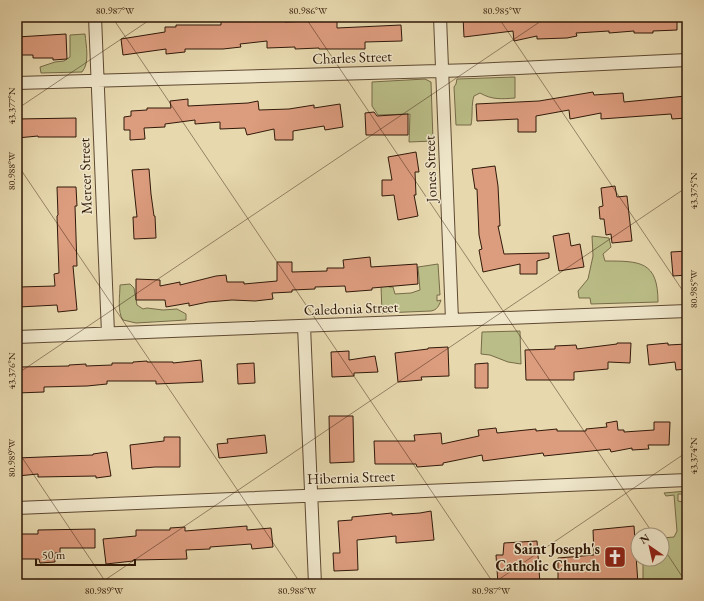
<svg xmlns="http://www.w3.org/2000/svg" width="704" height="601" viewBox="0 0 704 601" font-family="'EB Garamond',serif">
  <rect width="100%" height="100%" fill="#e7d8ae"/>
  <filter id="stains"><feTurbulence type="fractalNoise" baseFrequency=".005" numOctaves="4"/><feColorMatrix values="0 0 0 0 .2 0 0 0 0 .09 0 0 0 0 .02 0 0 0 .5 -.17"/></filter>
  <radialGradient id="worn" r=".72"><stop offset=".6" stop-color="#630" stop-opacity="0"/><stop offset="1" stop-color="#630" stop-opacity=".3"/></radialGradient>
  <path fill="#babd87" stroke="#766b48" d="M85,34C86,45 90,63 82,72L41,73L40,67L55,62L64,61L70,57V35Z
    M515,77V98C502,99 492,100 480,93L474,96C471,105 473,115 471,125H456L454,87L456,84L457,79Z
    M425,79L431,82L433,141L409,142L410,114L378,115L372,106V82Z
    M592,236L609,238L611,247L603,254L605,261C640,261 658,261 658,302L591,304L590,298H579L578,291L588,279L593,256Z
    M438,264L440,295H437V301L441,300C439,306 437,310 431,311L382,313L381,286L387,272L389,287H393L395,294L411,293L420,290L418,267Z
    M130,284L134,288L137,305L143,309L147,308L163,310L177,309L186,314V320L136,323L123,320C117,312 120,295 120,285Z
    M520,331L521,364L508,362L490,355L481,354L482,332Z
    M687,491V494H678V501L683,502L684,557L687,573V584H643V559H662V538L674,537L677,531L674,495L666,496L664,493Z"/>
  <path fill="#dc9c7e" stroke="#311909" d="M285,17V22L337,20V28L401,25L402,41L365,42V49H319V48L295,49V47L267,48V41L240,44L241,47L223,49H185V52L166,54V49L123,55L121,39L165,32V27H176V25H221V21L255,18Z
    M463,17H551V21L571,17H677V30L653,31V33H634V31L609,33V31L576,33L577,36L567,38L537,39V36L514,41L513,31L464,37Z
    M66,34L67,59L53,60V58H33V55H17V37Z
    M593,92L594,95L623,93L624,102L686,96L687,118L672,119L671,114L601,119V113L570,119L569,110L536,116V132H518V119L477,121L476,104L539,101Z
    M188,99V106L248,103L258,101L259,110L289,109L314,105V108L340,104L343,127L325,130L324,126L293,131V140H275L274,129L247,135L245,128L220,129V122L195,124V120L165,124V127L144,128L145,139L130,140V130H124V117L131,116V111L147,110V108H171L170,101Z
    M374,112L377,116L408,114V135H366L365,113Z
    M76,118V137H38V136L17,138V119Z
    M416,152L419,172H415L416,195H414L418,216L398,220L394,195L382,196V180H392L388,157Z
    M495,166L498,186L500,226H498L504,254L549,253V258L537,261V274H520V264L483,272L479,250L482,249L479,235L477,189H475L472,169Z
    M149,169L151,194L154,216H155L156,238L134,239L133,217H137L132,170Z
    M615,186L617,197L627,196L632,241L612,243L611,234L606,235L604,219H600L599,207L603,206L601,188Z
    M57,187H76L77,206H75L77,266H73L77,310L58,312L57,305L19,307V287L55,286L54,274L59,273L57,216L58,215Z
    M569,233L571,246L580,244L584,267L559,271L553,236Z
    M687,251V275L673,276L671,252Z
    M370,257L371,267L417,264L418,284L372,288V290L346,292L345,286L315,287V289L292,290V292L272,293L273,299L255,301L232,300L208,302L189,306V303L166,307L165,300H136V279L160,280V286L180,282V285L216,276L226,275L227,282H244V284L277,281V262H292V272L327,271V268H344L343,260Z
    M617,343H631L630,363L608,362V369L574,372V380H526L525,350L555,349V346L576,345L577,349L617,344Z
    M668,343V345L687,344V369L676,370L675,362L649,365L647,345Z
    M448,347L449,376L421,377L422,380L398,382L395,353L428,349V348Z
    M349,351V360L375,356L378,372L354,373V376L332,377L331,352Z
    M201,360L203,382L156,384V381H107V384L87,386L44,387V392L17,393V372H20V367L69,366V365L86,364V366L112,365V363H133V362L147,361V362H173V363Z
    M254,363L255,383L238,384L237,364Z
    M488,363V388H475V364Z
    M329,416H353L354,462L330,463Z
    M617,421L618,430H624V432L654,430V422H670L669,445H648L649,449L632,450V448L611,452L610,449L544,456L543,453L483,461L482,455L443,463V465L417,467L416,464H375L374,441H415L414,435L441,433L442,444L479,436L478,430L496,428L497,433L536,429V431L557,429V431H586V429L607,427L606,423Z
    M265,435L267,453L219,458L217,444L228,443L227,439Z
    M164,437H180V467H155L132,469L130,445L164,441Z
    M107,452L111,476L96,478V476L38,477V474L17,476V458L93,455V454Z
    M431,511L434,540L396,543V536L357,540L358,570L334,571L333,553H340L338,521L352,520V517L392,513V515L420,513Z
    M247,526V530L271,528L273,547L252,549L251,544L210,547V549L186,550L187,559L133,560V561L106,564L103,539L136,536V530H170V528L185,527V531Z
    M634,526L638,584H558V558L594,555L593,530Z
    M95,529V548H60V553H55V562L40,563L39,559H17V534H38V530Z
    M537,541L540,584H498L496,555H503L504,543Z"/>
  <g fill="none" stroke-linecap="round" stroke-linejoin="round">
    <g stroke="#5e4932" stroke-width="14">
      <path id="minor" d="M95,17L108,333
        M440,17L452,320
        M17,83L474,70L687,60
        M304,326L315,584
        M17,337L687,311
        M17,508L687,480"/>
    </g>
    <use href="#minor" stroke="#efe6ca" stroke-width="12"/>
  </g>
  <path fill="none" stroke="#311909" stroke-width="1" stroke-opacity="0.45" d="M112,17L494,584M305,17L654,535M498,17L687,297M17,109L154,17M17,164L301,584M17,374L547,17M17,450L107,584M662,546L687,584M99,584L687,187M492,584L687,452"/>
  <defs>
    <g id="church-square" transform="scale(1.15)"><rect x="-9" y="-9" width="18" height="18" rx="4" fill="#8f2418" stroke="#efe6ca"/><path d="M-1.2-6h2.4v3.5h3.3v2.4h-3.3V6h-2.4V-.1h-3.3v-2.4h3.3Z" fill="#fff"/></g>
  </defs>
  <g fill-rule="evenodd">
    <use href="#church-square" x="615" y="557"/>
  </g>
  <g text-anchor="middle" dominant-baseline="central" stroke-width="3" stroke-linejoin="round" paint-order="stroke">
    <g font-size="15" fill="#311909" stroke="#efe6ca">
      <text transform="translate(352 57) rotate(-2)">Charles Street</text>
      <text transform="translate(430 169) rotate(-92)">Jones Street</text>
      <text transform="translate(85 176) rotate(-92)">Mercer Street</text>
      <text transform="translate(351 308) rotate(-2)">Caledonia Street</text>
      <text transform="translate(351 477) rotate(-2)">Hibernia Street</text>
    </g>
    <g font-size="15" font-weight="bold" fill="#311909" stroke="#efe6ca" text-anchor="end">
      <text x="600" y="548">Saint Joseph's<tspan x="600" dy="17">Catholic Church</tspan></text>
    </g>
  </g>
  <rect width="704" height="601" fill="none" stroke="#e7d8ae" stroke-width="44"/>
  <g transform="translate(650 547) rotate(326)"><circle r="19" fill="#efe6ca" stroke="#a3947d"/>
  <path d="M0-3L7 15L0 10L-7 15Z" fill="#8f2418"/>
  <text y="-6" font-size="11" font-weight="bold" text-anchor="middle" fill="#311909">N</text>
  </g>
  <path d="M36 559v6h99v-6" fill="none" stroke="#311909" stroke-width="2"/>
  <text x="42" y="559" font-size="12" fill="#311909" stroke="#efe6ca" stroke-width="3" paint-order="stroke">50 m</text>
  <rect x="22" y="22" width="660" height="557" fill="none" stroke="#311909" stroke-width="1.5"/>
  <g font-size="10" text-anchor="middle" fill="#311909">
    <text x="115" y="14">80.987°W</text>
    <text x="308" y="14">80.986°W</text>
    <text x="502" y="14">80.985°W</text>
    <text transform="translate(11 106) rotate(-90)" y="4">43.377°N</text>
    <text transform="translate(11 171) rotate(-90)" y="4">80.988°W</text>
    <text transform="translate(693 191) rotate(-90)" y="4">43.375°N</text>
    <text transform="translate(693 289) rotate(-90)" y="4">80.985°W</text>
    <text transform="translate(11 371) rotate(-90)" y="4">43.376°N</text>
    <text transform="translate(693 456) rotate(-90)" y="4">43.374°N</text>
    <text transform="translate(11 458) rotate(-90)" y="4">80.989°W</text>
    <text x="104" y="594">80.989°W</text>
    <text x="297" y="594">80.988°W</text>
    <text x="491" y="594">80.987°W</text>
  </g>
  <rect width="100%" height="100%" filter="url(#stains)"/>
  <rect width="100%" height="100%" fill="url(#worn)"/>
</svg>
